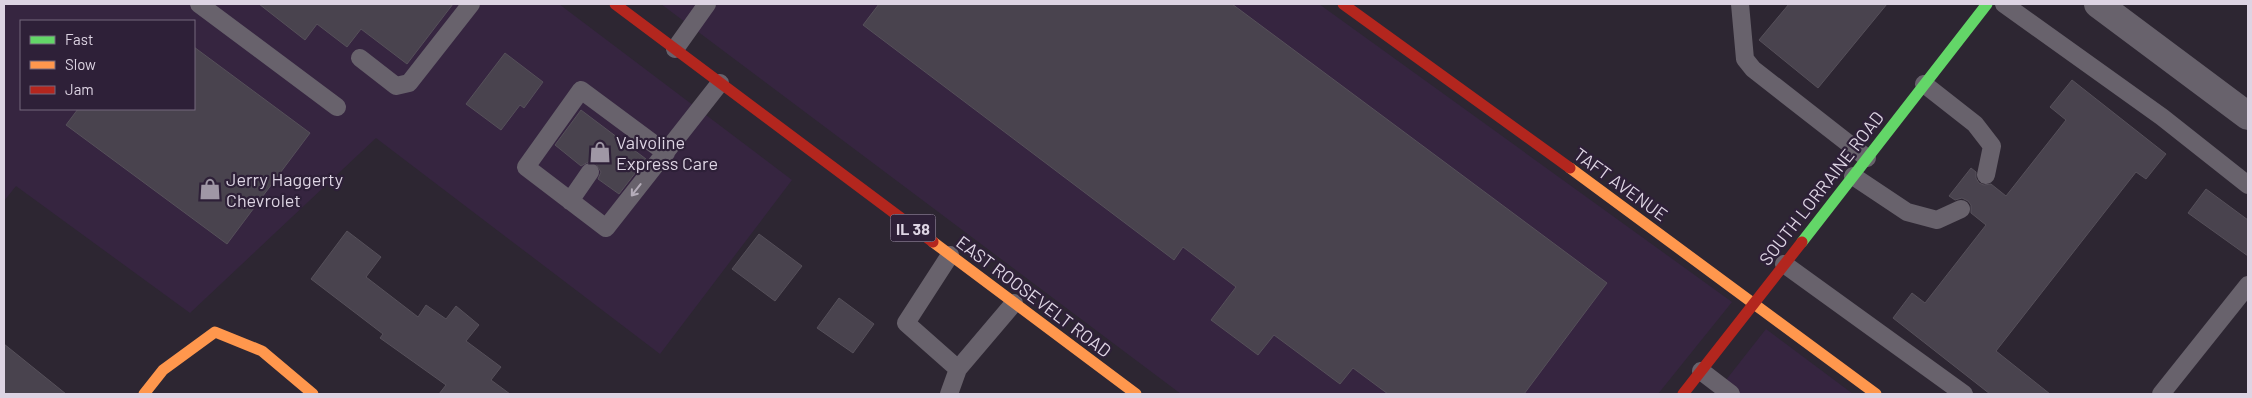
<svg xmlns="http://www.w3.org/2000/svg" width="2252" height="398" viewBox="0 0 2252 398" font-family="Barlow,sans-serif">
  <rect width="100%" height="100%" fill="#2d2632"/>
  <path fill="#362540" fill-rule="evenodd" d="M4,4H559L792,180L660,354L376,138L190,313L16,186L4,201ZM21,21H194V109H21Z
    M661,4H1319L1732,302L1658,394H1181Z
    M1766,329L1853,394H1715Z"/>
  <path fill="#49434e" stroke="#56505a" d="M259,4H453L407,64L361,29L347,47L317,24L305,40Z
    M879,4H1232L1607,283L1524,394H1388L1353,368L1340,384L1274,335L1258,355L1211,320L1236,287L1183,247L1174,260L863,25Z
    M1789,4H1887L1818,88L1759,40Z
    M194,47L310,133L227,244L66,125L78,109H194Z
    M505,53L543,82L524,108L520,105L501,130L466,104Z
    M2072,80L2166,154L2146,179L2136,172L1996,351L2050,394H1990L1893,318L1912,293L1925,303L1986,225L1971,213V205L1968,201L1962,198L1955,200L1949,196L1971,168L1976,172V178L1979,183L1984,185L1991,184L2006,196L2066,120L2050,107Z
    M581,110L646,159L619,194L598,179L601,172L596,164L590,161L581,166L555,145Z
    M2206,189L2248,220V256L2188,213Z
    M347,231L381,257L366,277L418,317L426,305L446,319L456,306L479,325L466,341L501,367L491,380L510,394H439L446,385L380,338L383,334L311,279Z
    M759,234L802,266L775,301L732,269Z
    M839,298L874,324L853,353L817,328Z
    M4,344L66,394H4Z"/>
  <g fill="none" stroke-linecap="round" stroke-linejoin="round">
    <path stroke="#68626c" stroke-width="18" d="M199,4L337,107
      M1740,4L1745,59L1753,69L1867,158
      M2004,4L2162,117L2248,185
      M675,49L707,4
      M360,58L396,86L409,83L471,4
      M1924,84L1975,124L1992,146L1986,175
      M666,153L581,90L526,167L606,228L720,83
      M1853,176L1907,212L1937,220L1961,209
      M570,201L590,172
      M950,255L906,323L958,369L1014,303
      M1784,264L1964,394
      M1701,371L1731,394
      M949,394L958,369
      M2161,394L2248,285"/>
    <path stroke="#68626c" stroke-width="28" d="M2098,4L2248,116"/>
    <path stroke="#63d668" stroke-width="11" d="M1802,242L1987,4"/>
    <path stroke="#ff974d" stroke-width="11" d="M1570,168L1876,394
      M933,242L1136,394
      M144,394L163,370L215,332L262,351L313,394"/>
    <path stroke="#b3261e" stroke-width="11" d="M615,4L933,242
      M1343,4L1570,168
      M1683,394L1802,242"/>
  </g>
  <defs><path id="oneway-shaft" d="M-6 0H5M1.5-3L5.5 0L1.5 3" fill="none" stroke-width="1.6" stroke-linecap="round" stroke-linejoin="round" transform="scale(1.25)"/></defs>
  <use stroke="#b4acb9" href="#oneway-shaft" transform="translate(636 190) rotate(128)"/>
  <defs>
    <g id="shop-bare" transform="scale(1.725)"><path d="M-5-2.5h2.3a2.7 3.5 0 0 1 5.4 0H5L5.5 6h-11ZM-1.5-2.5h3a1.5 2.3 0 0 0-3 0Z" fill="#9f97a5" stroke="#2e2038" stroke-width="2.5" paint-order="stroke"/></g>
  </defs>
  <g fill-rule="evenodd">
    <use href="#shop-bare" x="600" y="152"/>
    <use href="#shop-bare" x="210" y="189"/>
  </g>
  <g text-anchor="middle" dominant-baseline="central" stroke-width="4.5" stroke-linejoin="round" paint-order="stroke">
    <rect fill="#2e2038" stroke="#a89eb0" stroke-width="1" x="890.5" y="214.5" width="45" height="27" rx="4"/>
    <g font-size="16" font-weight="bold" fill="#ddd4e3">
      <text x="913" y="228">IL 38</text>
    </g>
    <g font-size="18" fill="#ddd4e3" stroke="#2e2038" text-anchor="start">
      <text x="616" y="142">Valvoline<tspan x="616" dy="21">Express Care</tspan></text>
      <text x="226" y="179">Jerry Haggerty<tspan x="226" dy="21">Chevrolet</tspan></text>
    </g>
    <g font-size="18" fill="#ddd4e3" stroke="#2e2038">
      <text transform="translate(1621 184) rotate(36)">TAFT AVENUE</text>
      <text transform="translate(1821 188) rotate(-52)">SOUTH LORRAINE ROAD</text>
      <text transform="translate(1034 296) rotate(37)">EAST ROOSEVELT ROAD</text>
    </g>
  </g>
  <rect width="2252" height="398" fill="none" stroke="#ddd4e3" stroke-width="10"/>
  <rect x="20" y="20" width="175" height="90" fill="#2e2038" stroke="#74687c"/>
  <rect x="30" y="36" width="25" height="8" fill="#63d668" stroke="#74687c"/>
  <text x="65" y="45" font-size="15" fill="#ddd4e3">Fast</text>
  <rect x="30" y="61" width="25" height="8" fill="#ff974d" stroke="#74687c"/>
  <text x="65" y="70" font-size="15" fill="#ddd4e3">Slow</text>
  <rect x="30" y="86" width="25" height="8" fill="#b3261e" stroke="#74687c"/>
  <text x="65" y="95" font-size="15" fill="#ddd4e3">Jam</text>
</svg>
